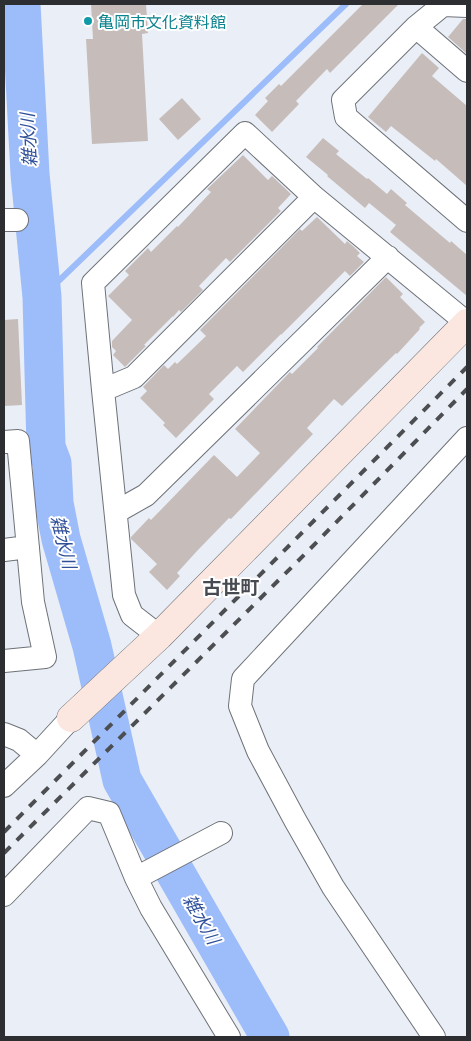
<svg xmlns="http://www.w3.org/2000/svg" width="471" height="1041" viewBox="0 0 471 1041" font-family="Lato,'Noto Sans JP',sans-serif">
  <rect width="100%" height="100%" fill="#eaeef6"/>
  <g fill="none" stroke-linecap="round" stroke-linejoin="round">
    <path stroke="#9dbcfa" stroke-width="6" d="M42,297L346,4"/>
    <path stroke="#9dbcfa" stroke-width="39" d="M21,4L30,174L42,297L46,447L52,463L54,503L61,539L92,646L122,780L270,1037"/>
  </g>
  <path fill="#c6bdba" d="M91,4H146L148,33L142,34L148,141L92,144L86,39H93Z
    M363,4H399L330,73L327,69L296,101L299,104L272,132L255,115L268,101L265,98L279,84L281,86Z
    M463,19H467V54L448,37Z
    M422,53L439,68L432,76L467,106V186L436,159L435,161L391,126L386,132L368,117Z
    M182,98L201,119L178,140L159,119Z
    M323,138L339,151L336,154L367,179L368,178L387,194L391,189L407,203L405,205L450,243L451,241L467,255V296L390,232L396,225L369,203L365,208L327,176L328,175L306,157Z
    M243,155L268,180L272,176L291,194L278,208L281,211L230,262L226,258L199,286L203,290L181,312L179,310L173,317V316L144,345L146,346L125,367L113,355L116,351L112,347V341L132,320L108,296L129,275L125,271L148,248L151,252L177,226L178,227L211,192L207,189Z
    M317,217L345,244L347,241L354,247L360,253L357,256L364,262L350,276L345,271L281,335V334L243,372L237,366L209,394L214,399L176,438L163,425L165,423L140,398L147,391L143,387L164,365L168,369L175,362L177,364L206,336L200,330L300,229L302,231Z
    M386,277L403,294L400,297L425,322L419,328L420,329L397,354L396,353L342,406L334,399L307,428L313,434L231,519L229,518L197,551L177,573L180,576L167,590L149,572L157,564L131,539V537L149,518L151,520L214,455L237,477L260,453L235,429L290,372L292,374L318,348L317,347Z
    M18,319L22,405L4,406V320Z"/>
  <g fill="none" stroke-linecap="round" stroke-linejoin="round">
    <g stroke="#6e7278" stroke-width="24">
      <path id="street" d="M442,4L443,5L416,27L343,100L346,117L467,221
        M443,5L467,6
        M416,27L467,71
        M4,220H17
        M103,390L134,377L314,197
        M4,442L18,441L33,602L45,657L4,661
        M116,512L146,495L388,257
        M4,550L28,547
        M159,636L132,615L124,595L103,390L93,283L245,133L314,197L467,323
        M4,734L19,740L37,755
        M4,786L37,755L71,718
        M136,878L221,833
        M4,895L88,808L109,813L136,878L151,908L229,1037
        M434,1037L333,887L295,820L258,751L240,706L243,679L467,438"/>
    </g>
    <g stroke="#6e7278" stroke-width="29">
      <path id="secondary" d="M71,718L159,636L467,323"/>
    </g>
    <use href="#street" stroke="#fff" stroke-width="22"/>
    <use href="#secondary" stroke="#fbe7e0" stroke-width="28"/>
    <path stroke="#4c4e52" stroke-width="4" stroke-dasharray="9 9" stroke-linecap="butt" d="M4,832L467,367
      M4,853L306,553L467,389"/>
  </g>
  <circle fill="#0f9aa8" stroke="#fff" stroke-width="2" cx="88" cy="21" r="5"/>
  <g text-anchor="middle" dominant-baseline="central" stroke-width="4" stroke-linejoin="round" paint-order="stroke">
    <g font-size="16" fill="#0d838f" stroke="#fff" text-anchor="start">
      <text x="98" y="21">亀岡市文化資料館</text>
    </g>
    <g font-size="18" font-style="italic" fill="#30519a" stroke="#fff">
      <text transform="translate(28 140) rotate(-93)">雑水川</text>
      <text transform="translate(64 542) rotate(76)">雑水川</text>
      <text transform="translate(202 919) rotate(60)">雑水川</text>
    </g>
    <g font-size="19" font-weight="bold" fill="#474b51" stroke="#fff">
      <text x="231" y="586">古世町</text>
    </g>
  </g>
  <rect width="471" height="1041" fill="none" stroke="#2d2e31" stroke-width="10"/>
</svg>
